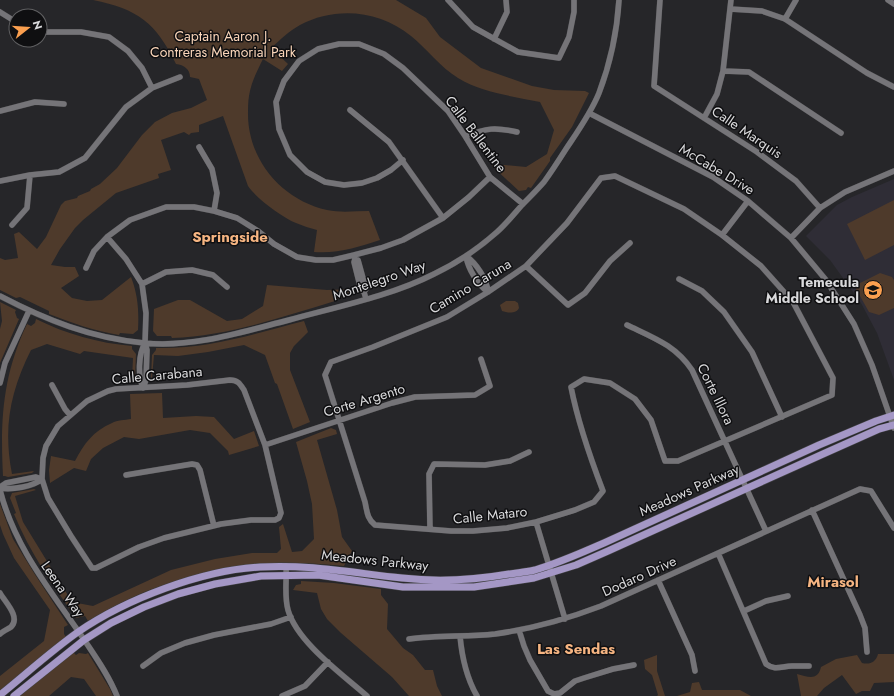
<svg xmlns="http://www.w3.org/2000/svg" width="894" height="696" viewBox="0 0 894 696" font-family="Jost,sans-serif">
  <rect width="100%" height="100%" fill="#262629"/>
  <path fill="#2f2d36" d="M894,179V380L877,333L861,303L830,260L806,236L837,205L852,197Z"/>
  <path fill="#4e3a2b" d="M93,0H396L426,18L440,37L481,68L532,86L554,90L585,91L589,93L572,127L550,158V161L531,188L528,187L526,190L519,191L492,166L493,164L526,167L547,154L554,130L540,102C512,96 483,93 458,78C440,67 427,49 411,36C380,10 335,6 300,25C289,31 280,40 271,48L288,64L282,71L263,59C257,71 251,83 249,96C248,102 248,108 248,114C248,160 282,200 327,210C341,213 355,211 369,211L380,240C359,247 337,254 314,252L317,230C310,228 303,226 296,223C282,217 257,199 248,186L223,116L199,125V132L191,133L189,135L184,132L161,140L171,170L158,174L159,178L116,193L83,220L75,228L60,249L51,265L65,267H75L79,276L61,288L72,298L87,301L102,300L131,277C138,295 139,311 138,330L133,334L120,333L119,335C95,331 72,323 49,314V311L20,297L16,298L0,290V258L5,260L18,258L14,234L19,232L37,249L46,237L61,205L65,201L77,198L78,196L90,191L91,189L100,184L117,168L142,135L155,122L172,113L191,108L207,100L199,79L190,77C190,69 184,65 176,64C156,23 138,9 93,0Z
    M894,200V245L865,260L847,224Z
    M880,273L892,277L894,280V308L879,315L869,312L856,289L858,284Z
    M267,285L327,290L355,289L352,294L337,299L335,301C282,317 228,336 172,338L171,336H157L153,331L154,309L178,300H190L227,321L242,319L263,306Z
    M506,301H515L518,303L519,308C516,314 508,313 502,311L500,305Z
    M0,302L16,310L15,312L17,318L19,319L0,363V329L2,321Z
    M36,319C66,334 98,343 132,346V349L136,354L135,377L132,379L133,358L84,351L80,354L47,344L31,350C10,392 3,428 12,474L34,471L32,473L8,477L5,476H3C0,419 3,375 27,324L31,326L35,323Z
    M304,321L308,332L294,346L290,353V370L310,422L293,429L277,384L275,383L265,355L244,345L208,352L178,356L154,355L152,378L151,377L152,355L156,350V348C209,349 253,334 304,321Z
    M162,393L163,418L196,416L214,417L234,439L254,431L259,446L229,455L228,451L210,433L190,430L139,439L124,437L103,448L91,459L86,471L74,468L50,483L49,470L51,456L75,461C84,444 93,431 112,423C117,420 125,420 131,419L130,394Z
    M331,428L336,430L337,434L317,440L337,510L342,537L352,551L344,566C321,564 298,562 274,563C262,563 250,565 238,567C182,575 136,592 88,621L85,616L76,618C52,584 30,553 14,514L16,513L10,498L12,493L34,489L36,490L15,496L23,522L72,602L93,606L171,570L215,559L252,553H277L281,549L279,527L283,524L292,552L302,551L314,539L312,504L307,481L296,442Z
    M0,504L13,539L34,573L68,625L64,627V634L66,637L13,681L0,690V676L44,641L50,610L14,558L3,534L0,525Z
    M301,581L334,583L381,589V595L388,604L387,629L403,648L413,655L425,670H433L437,686L442,696H409L392,677L341,633L327,619L321,609L317,593L293,590L296,585L301,584Z
    M73,652L76,655L79,653L86,654L88,653L110,689L113,696H96L84,679L71,677L49,696H20Z
    M878,654H894V682L874,683L870,691H862L856,694L842,675L824,688L817,696H801L797,674C808,677 818,681 821,667L836,659L857,655L862,663C870,665 876,662 878,654Z
    M657,655V671L665,696H657L658,695L652,675L645,669L644,660Z
    M699,682L702,690H740L751,696H677L690,692L692,683Z"/>
  <g fill="none" stroke-linecap="round" stroke-linejoin="round">
    <g stroke="#444446" stroke-width="6">
      <path id="minor" d="M448,0L473,27L518,52L559,58L569,37L574,12V0
        M660,0L654,86L757,152L796,181L820,208
        M888,0L894,4
        M730,9L762,11L785,19L867,73L894,87
        M0,12L16,22
        M785,19L796,0
        M40,30L47,32H81L109,37L128,51L142,68L152,88
        M494,39L507,12L506,0
        M723,71L749,72L841,133
        M350,110L389,142L443,218
        M0,111L35,102L64,104
        M589,113L713,177L748,201L791,238L826,280L854,324L872,365L894,428
        M704,118L717,94L723,71L731,0
        M465,136C487,128 495,127 517,132
        M199,147L212,169L217,193L214,211
        M403,160L391,170L377,178L362,183L344,185L325,182L307,172L290,155L279,129L276,102L284,81L299,61L318,49L339,44H359L384,54L403,68L448,111L465,136L490,177L523,204
        M615,176L684,209L722,235L761,266L793,302L833,378L832,395L678,461H665L651,420L635,399L610,383L584,379L571,387C578,423 590,457 603,491L594,502L575,510L536,522L507,528L473,531H451L375,525C367,519 367,511 365,502L325,375L331,362L373,347L447,317L488,292L526,266L567,223L601,178Z
        M0,181L30,175L59,172L85,158L126,107L152,88L180,77
        M12,225L27,208L30,175
        M722,235L748,201
        M107,237L126,259L142,284L146,313L145,343L147,350L146,380L143,388
        M791,238L820,208L845,192L894,171
        M354,255L355,259L354,262L361,290L364,292
        M466,256C476,263 487,279 488,292
        M466,256C468,269 478,285 488,292
        M355,259L358,260L366,289L364,292L366,299
        M526,266L568,305L585,293L610,261L630,243
        M86,268L94,251L107,237L130,220L166,207H194L214,211L237,218L258,231L274,244L297,257L316,260H333L354,255L381,248L403,240L443,218L469,197L490,177
        M679,279L702,291L724,312L752,352L782,417
        M142,284L166,272L192,270L213,275L227,287
        M0,296C46,320 91,338 144,343C193,348 242,332 289,320C336,307 391,296 434,274C457,263 479,248 497,232C506,224 514,214 522,205C529,198 537,190 544,182C552,171 559,160 566,149C578,131 591,113 599,93C610,64 617,32 619,0
        M627,325C654,338 675,345 692,370L766,531
        M230,380C238,380 240,384 244,390L265,445L281,513L279,518L275,520H251L221,524L164,538L139,547L96,568H92L71,536L48,498L42,479L43,458L46,446L58,426L87,401L108,391L116,389L187,385Z
        M0,383L5,363L29,311
        M52,385L65,409L70,415
        M143,388C138,376 138,355 145,343
        M265,445L392,403L415,397L475,395L490,386L481,359
        M126,475L192,464L197,465L200,470L214,526
        M0,487L6,483L36,477L42,479
        M0,488C11,490 33,487 42,479
        M0,490C15,549 52,592 85,641C97,659 109,676 117,696
        M812,510L860,615L865,628L867,652
        M536,522L565,619
        M430,529L429,474L434,464L485,465L510,461L529,452
        M718,553L766,664C775,671 782,666 792,666C798,666 804,666 809,666
        M286,566C287,580 284,596 288,610C297,642 342,674 367,696
        M658,580L692,655L695,671
        M0,593C5,602 21,617 11,627C8,629 3,631 0,634
        M744,611L766,601L788,596
        M519,630L524,646L530,660L548,691L554,694L560,693L575,681L584,678L613,669L634,665
        M460,636C462,658 466,677 477,696
        M409,639C438,635 466,637 495,634C531,629 567,619 601,606L860,489L871,491L894,528
        M143,666L161,653L185,643L214,635L271,624L291,617
        M282,696L305,686L328,662"/>
    </g>
    <g stroke="#444446" stroke-width="8">
      <path id="major" d="M0,695C26,674 51,651 78,632C126,599 202,570 260,567C308,564 354,573 402,578C437,582 474,580 509,574C517,573 526,572 535,570C559,563 581,553 604,543L819,445L876,421L894,415
        M14,696L84,640L111,623L144,607L178,594L215,584L261,576L318,575L403,587H474L534,578L576,565L608,551L823,454L879,429L894,425"/>
    </g>
    <use href="#minor" stroke="#757478" stroke-width="5.5"/>
    <use href="#major" stroke="#a497c5" stroke-width="7"/>
  </g>
  <defs>
    <g id="school-disc" transform="scale(1)"><circle r="9.5" fill="#fa9f4f" stroke="#0f0f11"/><path d="M0-5L7-2L0 1L-7-2ZM-4 1L0 2.5L4 1V4Q0 6-4 4Z" fill="#111"/></g>
  </defs>
  <g fill-rule="evenodd">
    <use href="#school-disc" x="873" y="290"/>
  </g>
  <g text-anchor="middle" dominant-baseline="central" stroke-width="3" stroke-linejoin="round" paint-order="stroke">
    <g font-size="14" fill="#fbd6ba" stroke="#0f0f11">
      <text x="223" y="36">Captain Aaron J.<tspan x="223" dy="16">Contreras Memorial Park</tspan></text>
    </g>
    <g font-size="14" fill="#d9d9db" stroke="#0f0f11">
      <text transform="translate(747 132) rotate(34)">Calle Marquis</text>
      <text transform="translate(476 134) rotate(53)">Calle Ballentine</text>
      <text transform="translate(717 169) rotate(31)">McCabe Drive</text>
      <text transform="translate(379 280) rotate(-19)">Montelegro Way</text>
      <text transform="translate(470 286) rotate(-31)">Camino Caruna</text>
      <text transform="translate(157 375) rotate(-5)">Calle Carabana</text>
      <text transform="translate(716 394) rotate(64)">Corte Illora</text>
      <text transform="translate(364 400) rotate(-17)">Corte Argento</text>
      <text transform="translate(689 490) rotate(-24)">Meadows Parkway</text>
      <text transform="translate(490 515) rotate(-6)">Calle Mataro</text>
      <text transform="translate(375 560) rotate(6)">Meadows Parkway</text>
      <text transform="translate(639 576) rotate(-24)">Dodaro Drive</text>
      <text transform="translate(63 589) rotate(55)">Leena Way</text>
    </g>
    <g font-size="14" font-weight="bold" fill="#d9d9db" stroke="#0f0f11" text-anchor="end">
      <text x="859" y="282">Temecula<tspan x="859" dy="16">Middle School</tspan></text>
    </g>
    <g font-size="15" font-weight="bold" fill="#f6b582" stroke="#0f0f11">
      <text x="230" y="237">Springside</text>
      <text x="833" y="582">Mirasol</text>
      <text x="576" y="649">Las Sendas</text>
    </g>
  </g>
  <g transform="translate(28 28) rotate(73)"><circle r="19" fill="#0f0f11" stroke="#606062"/>
  <path d="M0-3L7 15L0 10L-7 15Z" fill="#fa9f4f"/>
  <text y="-6" font-size="11" font-weight="bold" text-anchor="middle" fill="#d9d9db">N</text>
  </g>
</svg>
